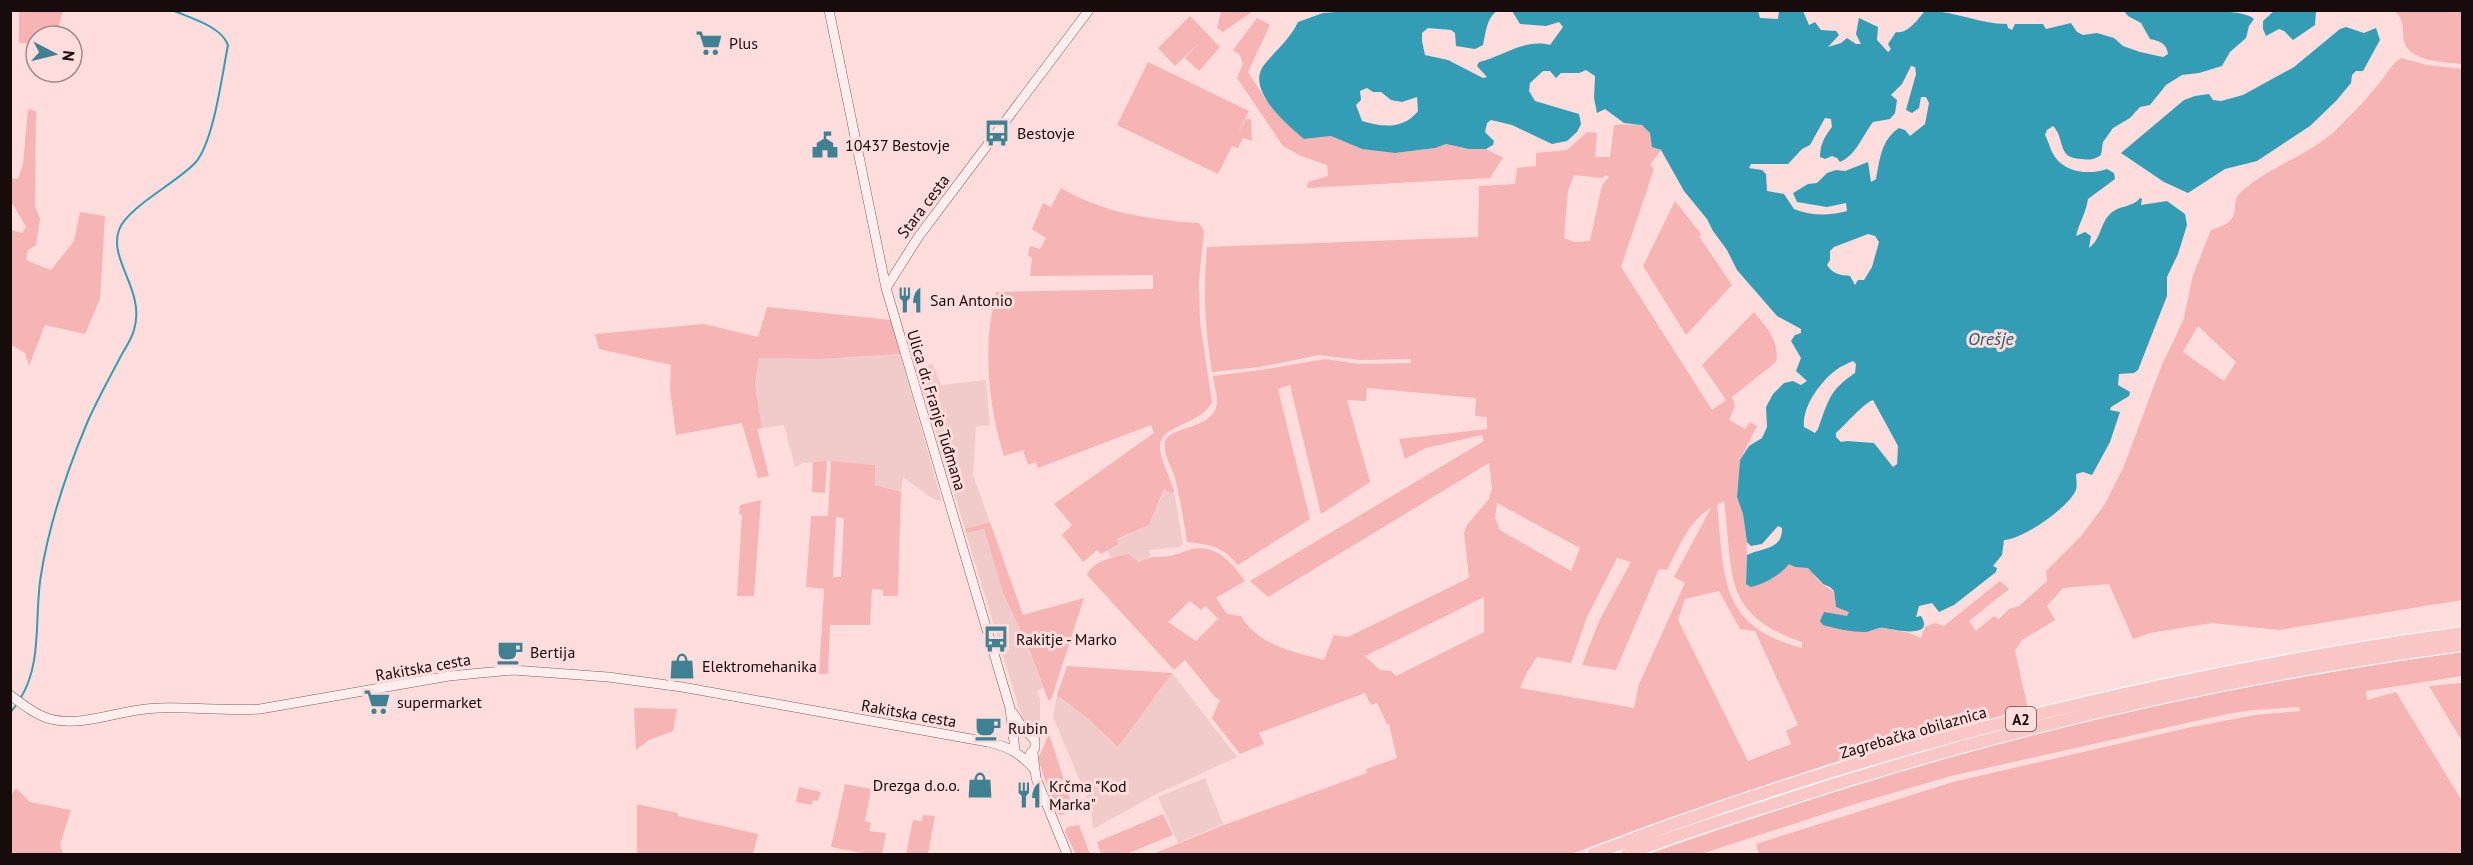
<svg xmlns="http://www.w3.org/2000/svg" width="2473" height="865" viewBox="0 0 2473 865" font-family="'PT Sans',sans-serif">
  <rect width="100%" height="100%" fill="#fedddc"/>
  <path fill="#f1cbca" d="M900,354L942,502L930,497L903,477L901,492L875,485V465L827,461L804,463L795,467L784,425L762,428L755,385L759,358L820,359Z
    M933,364L941,385L986,380L990,425L976,427L973,475L990,522L965,529L916,368Z
    M1165,489L1171,493L1174,491L1183,543L1180,547L1149,550L1151,556L1137,562L1129,554L1111,558L1107,550L1118,544L1117,540L1149,525Z
    M984,529L1003,593L1028,646L1043,688L1037,691L1040,699V720L1036,725L1027,726L1023,721L966,533Z
    M1172,673L1237,757L1155,795L1093,829L1091,807L1053,717L1057,695L1086,717L1118,747Z
    M1205,778L1223,824L1178,843L1158,797Z"/>
  <path fill="#f6b4b4" fill-rule="evenodd" d="M19,11H63L56,36H36V44L19,43Z
    M1221,11V10L1253,11L1223,32L1217,28Z
    M2394,11H2462V64C2445,62 2409,62 2404,41C2402,29 2405,19 2394,11Z
    M1190,16L1220,47L1199,71L1185,58L1199,43L1175,66L1158,48Z
    M1257,18L1270,25L1248,72L1266,100L1304,139L1331,136L1362,149L1395,153L1435,148L1446,144L1469,149H1486L1503,158L1490,178L1307,188L1308,182L1328,176L1327,165L1301,156L1283,146L1237,78L1243,64L1240,55L1233,50Z
    M2401,58L2427,65L2462,69V600L2279,630L2212,623L2150,633L2133,639L2109,584L2063,588L2047,606L2055,620L2022,640L2015,651L2028,709L1847,758L1663,820L1571,854H1153L1224,825L1367,773L1366,769L1397,758L1389,724H1387L1377,703L1371,705L1365,693L1259,733L1264,744L1240,754L1212,718L1220,700L1215,697L1185,660L1174,670L1087,575C1093,560 1115,557 1129,554L1138,562C1155,554 1159,559 1174,555C1180,554 1186,550 1192,549C1217,544 1232,563 1245,581L1216,598L1227,614L1241,616C1258,646 1295,652 1324,660L1334,635L1348,637L1469,578L1464,533L1467,525L1489,499L1492,488L1489,463L1268,597L1250,581L1484,441L1482,435L1426,448L1405,459L1399,439L1487,429V417L1475,416L1476,398L1367,388L1366,401L1347,400L1370,482L1321,514L1290,385L1278,389L1310,519L1238,565C1222,546 1211,545 1187,542C1184,521 1180,499 1175,478C1172,468 1163,454 1165,443C1167,425 1214,431 1217,403C1217,394 1214,384 1213,376L1261,370L1325,359L1359,364L1411,363V359L1360,360L1319,355L1260,367L1212,372C1205,328 1203,292 1207,247L1478,237L1479,186L1515,184L1517,168L1536,166V153L1567,150L1587,132L1597,133L1595,157H1610L1614,125L1642,124L1650,133L1657,150H1661L1650,165L1654,169L1621,267L1712,410L1726,400L1702,365L1754,312C1765,325 1781,343 1776,362L1732,397L1735,406L1729,420L1745,429L1750,422L1757,426L1740,460L1737,497L1743,514L1747,542L1746,584L1771,579L1789,563L1799,567L1808,568C1813,572 1817,580 1822,584C1833,592 1835,588 1835,604L1850,612L1848,616L1874,629L1883,628L1909,633L1921,638L1925,627L1935,623L1944,626L2000,581L2009,589L1969,621L1976,631L1994,616L1999,619L2009,609L2019,606L2047,581L2046,571L2081,536L2105,504L2124,466L2161,367L2183,321L2193,275L2211,230C2248,220 2226,205 2242,191C2270,166 2308,156 2336,130C2351,115 2367,99 2380,82C2387,74 2392,63 2401,58ZM1574,175L1602,178L1606,175L1609,177L1602,185L1590,241L1575,242L1564,238L1568,191ZM2198,326L2236,362L2224,381L2183,352ZM1724,501C1734,573 1720,614 1802,642V648C1717,626 1725,575 1717,505ZM1497,503L1580,548L1571,571L1500,530L1495,518ZM1711,508L1674,577L1685,583L1639,684L1634,708L1520,688L1527,672L1537,657L1571,663L1587,617L1617,558L1631,562L1599,621L1582,665L1616,670L1659,569L1667,570C1679,548 1688,521 1711,508ZM1719,591L1740,629L1755,631L1798,725L1786,731L1791,744L1748,761L1678,620L1685,599ZM1484,597V632L1396,676L1391,671L1380,670L1365,656ZM1190,601L1201,610L1206,606L1218,619L1196,641L1168,622Z
    M1148,62L1249,111L1238,133L1246,119H1251L1252,141L1243,138L1238,148L1232,146L1218,174L1117,125Z
    M28,109L36,111L35,206L40,219L36,245L28,250L26,260L51,270L74,241L80,212L105,216L100,299L85,334L45,325L29,366L25,353L10,344L11,230L22,233L26,227L11,201V178L18,179L23,164Z
    M1061,188C1102,213 1152,220 1199,223L1204,231L1199,280L1200,322L1212,402C1201,425 1161,424 1160,446C1160,460 1170,477 1174,491L1171,493L1164,489L1149,525L1117,539L1118,544L1101,554L1097,550L1083,562L1062,535L1072,525L1054,504L1154,433L1151,425L1038,468L1036,462L1028,465L1023,450L1004,456C992,418 986,374 989,334C990,320 994,306 996,292L1153,289V275L1030,276L1032,258L1028,255L1030,246L1040,249L1046,238L1032,229L1043,203L1051,207Z
    M1675,201L1701,234L1699,236L1732,285L1686,335L1643,266Z
    M767,307L891,320L900,354L820,359L759,358L755,385L762,428L757,429L769,476L758,478L742,423L676,435L670,390L671,365L599,349L595,334L704,324L758,337Z
    M827,461L825,493L812,492L813,462Z
    M831,461L875,465V485L901,492L898,596H883V590L872,589L870,625H830L828,674H819L824,589L806,587L811,516H828ZM836,517L844,518L841,577H833Z
    M761,500L754,596H737L742,515L739,514L740,505Z
    M990,522L1023,615L1084,598L1051,700H1048L1028,646L1003,593L984,529L966,533L965,529Z
    M2462,652V676L2366,691L2367,700L2396,692L2462,801V854H1759L1756,844L1953,782L2187,728L2255,715L2300,711L2299,707L2253,710L2227,714L1951,776L1858,803L1701,854H1649C1743,821 1838,790 1934,762C2103,712 2287,676 2462,652Z
    M1067,666L1172,673L1118,747L1086,717L1057,695Z
    M2462,683V741L2429,686Z
    M634,708L677,709L673,731L649,740L636,750Z
    M1049,734L1074,811L1060,815L1056,812L1038,759Z
    M845,784L871,789L865,821L871,823L869,831L886,833L882,854H868L831,847Z
    M799,787L821,792L818,801L813,800L812,805L796,802Z
    M16,788L30,802L71,810L60,845L63,854H11V796Z
    M637,804L678,813V816L758,834L753,854H637Z
    M1163,814L1173,835L1126,854H1101L1097,842Z
    M923,815L935,816L928,854H906L913,820L922,821Z
    M1079,825L1090,854H1076L1065,832L1067,827Z"/>
  <path fill="#339db6" fill-rule="evenodd" d="M1363,10L1497,11C1486,19 1486,33 1483,45L1475,49L1456,46L1455,33L1451,30L1428,28L1422,33V41L1425,55L1448,60L1483,78L1487,77L1477,66L1479,62C1502,57 1525,38 1550,45L1563,27L1559,22L1546,26L1520,24L1512,11L1758,10L1760,18L1778,19L1779,11L1792,12L1803,11L1809,25L1815,22L1821,30L1836,31L1839,35L1828,47L1841,43L1847,38L1856,44H1861L1856,34L1859,18L1878,27L1877,40L1888,52L1891,49L1888,44L1896,32C1908,34 1917,20 1925,11C1954,10 1979,24 2007,24L2008,28L2012,30L2015,24H2043L2046,29L2071,23L2077,32L2083,35L2097,33L2114,38L2123,46L2140,52L2163,57L2168,54C2166,43 2160,41 2150,39L2141,23L2128,16L2124,11C2146,10 2244,6 2254,19L2249,26L2246,38L2230,52L2222,66L2199,73L2182,75L2166,85L2150,105L2140,107L2130,118L2113,128L2103,142L2101,155C2093,160 2091,160 2082,159C2056,159 2066,139 2053,126L2047,130L2045,135C2049,142 2050,150 2055,157C2066,173 2090,175 2107,169L2114,173L2115,179L2088,199C2086,213 2079,223 2076,236L2085,232L2091,236L2089,248C2101,239 2100,224 2110,214C2119,205 2132,208 2140,198L2142,199L2141,205L2167,201L2185,214L2187,225L2178,254L2167,277V296L2138,370L2134,373L2119,374L2118,385L2130,392L2129,396L2111,407L2110,410L2120,412L2110,442L2092,475L2083,472L2076,474C2076,479 2078,487 2075,492C2066,509 2022,540 2004,540L2002,555L1993,566L1997,568L1996,572L1954,605L1939,612L1932,603L1919,606L1916,617L1921,616C1936,640 1891,629 1884,628C1877,627 1871,632 1865,632C1851,632 1837,629 1823,625L1820,621L1824,612L1847,616L1849,612L1836,607L1834,591L1830,587L1823,584L1808,568L1795,567L1789,564C1780,575 1765,584 1751,587L1746,584L1747,555C1761,548 1783,550 1782,528L1778,526L1762,544L1751,546L1747,542L1743,514L1737,497L1740,460L1749,446L1762,438L1767,427L1766,407L1773,394L1784,383L1793,381L1801,385L1807,381L1796,371L1801,358L1791,341L1795,335L1801,333V329L1777,316L1737,270L1727,250L1713,231L1707,219L1684,191L1661,150L1652,147L1650,133L1642,125L1624,123L1605,109L1597,113L1594,98L1595,76L1586,70L1579,73H1561L1556,78L1550,71H1543L1530,83L1529,91L1535,101L1579,114L1581,124L1577,132L1567,141L1552,144L1512,125L1491,120L1487,123L1485,132L1494,141L1493,145L1486,149H1469L1446,144L1435,148L1395,153L1362,149L1331,136L1304,139C1287,125 1245,89 1264,65C1276,50 1290,39 1298,22L1323,13ZM1911,66L1915,67L1916,74L1906,110L1912,113L1919,108L1921,97H1926L1929,103L1925,124L1910,136L1905,130L1899,128C1881,140 1880,159 1876,179L1871,182L1868,162L1845,171L1836,170L1827,173L1817,183L1808,184L1793,193L1797,202L1827,207L1846,203L1847,211C1829,216 1812,216 1794,209L1784,194L1767,191L1766,174L1762,170L1749,168L1751,164H1788L1802,149L1810,145L1825,118L1831,119L1832,127C1825,136 1820,144 1820,157L1825,159L1832,156L1837,158L1840,162C1857,154 1861,138 1873,122L1890,119L1895,113L1897,100L1891,95L1902,84ZM1367,88L1373,92H1381L1391,100L1402,102L1417,97L1418,111C1403,130 1382,127 1362,121L1356,105L1361,100L1360,91ZM1868,234L1875,236L1879,242L1872,267L1864,280H1858L1855,285L1850,276C1840,275 1833,274 1827,265L1830,260V251L1834,247ZM1853,361L1856,364L1855,373C1829,390 1828,402 1818,429L1815,433L1804,427C1802,407 1820,382 1836,370C1841,366 1847,364 1853,361ZM1873,400L1898,446L1897,464L1893,467L1874,443L1847,441L1841,442L1836,437V433C1845,425 1864,403 1873,400Z
    M2275,10L2316,11L2315,25L2293,40L2284,31L2279,29L2266,36L2263,29V21Z
    M2346,27L2364,33L2376,28L2380,40L2363,71H2356L2352,75L2351,83L2336,101L2310,126L2257,161L2225,169L2188,193L2164,182L2121,153L2184,100L2195,96L2209,94L2213,100L2221,101L2243,95L2294,67L2340,29Z"/>
  <g fill="none" stroke-linecap="round" stroke-linejoin="round">
    <path stroke="#339db6" stroke-width="2" d="M20,699C43,663 34,615 41,575C49,524 67,471 87,423C97,400 110,377 122,354C126,347 132,338 134,330C146,291 108,260 119,230C126,208 178,182 196,162C214,140 222,75 228,45C221,26 190,18 172,10
      M10,713L17,704"/>
    <g stroke="#815e5e" stroke-width="10">
      <path id="secondary" d="M829,10L886,288L1010,708L1015,750
        M886,288L919,236L1089,10
        M10,695C22,704 36,715 50,719C85,728 123,708 159,708C193,707 226,711 260,709L449,676L513,670L608,677L682,687L988,742C1009,747 1020,753 1034,769
        M1013,713L1022,727L1035,740V748L1030,754
        M1033,752L1036,778L1067,854"/>
    </g>
    <g stroke="#fff" stroke-width="14">
      <path id="motorway" d="M1593,854C1872,746 2166,674 2462,633
        M1627,854C1676,835 1727,819 1777,803C2000,729 2230,676 2462,645"/>
    </g>
    <use href="#secondary" stroke="#feeeee" stroke-width="9"/>
    <use href="#motorway" stroke="#fac6c6" stroke-width="12"/>
  </g>
  <defs>
    <g id="supermarket-bare" transform="scale(2.07)"><path d="M-6-5.5h2.5l.6 2H6L4.5 2H-2.5L-4.4-4H-6ZM-1.5 3.2a1.3 1.3 0 1 0 .1 0ZM3 3.2a1.3 1.3 0 1 0 .1 0Z" fill="#3e8192" stroke="#fedddc" stroke-width="2.5" paint-order="stroke"/></g>
    <g id="bus-bare" transform="scale(2.07)"><path d="M-5-6H5V4H4V6H2V4H-2V6H-4V4H-5ZM-3.5-4V0h7V-4ZM-3.5 1.2v1.5H-2V1.2ZM2 1.2v1.5H3.5V1.2Z" fill="#3e8192" stroke="#fedddc" stroke-width="2.5" paint-order="stroke"/></g>
    <g id="civic-bare" transform="scale(2.07)"><path d="M-.6-6.5H3V-4.5H.6V-3L4-1V1h2V6H-6V1h2V-1L-.6-3ZM-1.2 2.5V6h2.4V2.5Z" fill="#3e8192" stroke="#fedddc" stroke-width="2.5" paint-order="stroke"/></g>
    <g id="restaurant-bare" transform="scale(2.07)"><path d="M-5-6h1v4h1v-4h1v4h1v-4h1v5L-1.5 .5V6h-2V.5L-5-1ZM5-6V6H3V1.5H1.5Q1.5-4 5-6Z" fill="#3e8192" stroke="#fedddc" stroke-width="2.5" paint-order="stroke"/></g>
    <g id="cafe-bare" transform="scale(2.07)"><path d="M-5.5-4.5H6V0H3Q3 3.5 0 3.5H-2.5Q-5.5 3.5-5.5 0ZM3-3.2v2h1.7v-2ZM-6 4.5H4V6H-6Z" fill="#3e8192" stroke="#fedddc" stroke-width="2.5" paint-order="stroke"/></g>
    <g id="shop-bare" transform="scale(2.07)"><path d="M-5-2.5h2.3a2.7 3.5 0 0 1 5.4 0H5L5.5 6h-11ZM-1.5-2.5h3a1.5 2.3 0 0 0-3 0Z" fill="#3e8192" stroke="#fedddc" stroke-width="2.5" paint-order="stroke"/></g>
  </defs>
  <g fill-rule="evenodd">
    <use href="#supermarket-bare" x="709" y="43"/>
    <use href="#bus-bare" x="997" y="133"/>
    <use href="#civic-bare" x="825" y="145"/>
    <use href="#restaurant-bare" x="910" y="300"/>
    <use href="#bus-bare" x="996" y="639"/>
    <use href="#cafe-bare" x="510" y="652"/>
    <use href="#shop-bare" x="682" y="666"/>
    <use href="#supermarket-bare" x="377" y="702"/>
    <use href="#cafe-bare" x="988" y="728"/>
    <use href="#shop-bare" x="980" y="785"/>
    <use href="#restaurant-bare" x="1029" y="795"/>
  </g>
  <g text-anchor="middle" dominant-baseline="central" stroke-width="6" stroke-linejoin="round" paint-order="stroke">
    <rect fill="#fedddc" stroke="#5d4a4a" stroke-width="1.5" x="2006" y="707" width="30" height="24" rx="4.5"/>
    <g font-size="15" font-weight="bold" fill="#180b0b">
      <text x="2021" y="719">A2</text>
    </g>
    <g font-size="16" fill="#180b0b" stroke="#fedddc" text-anchor="start">
      <text x="729" y="43">Plus</text>
      <text x="1017" y="133">Bestovje</text>
      <text x="845" y="145">10437 Bestovje</text>
      <text x="930" y="300">San Antonio</text>
      <text x="1016" y="639">Rakitje - Marko</text>
      <text x="530" y="652">Bertija</text>
      <text x="702" y="666">Elektromehanika</text>
      <text x="397" y="702">supermarket</text>
      <text x="1008" y="728">Rubin</text>
      <text x="960" y="785" text-anchor="end">Drezga d.o.o.</text>
      <text x="1049" y="786">Krčma "Kod<tspan x="1049" dy="18">Marka"</tspan></text>
    </g>
    <g font-size="16" fill="#180b0b" stroke="#fedddc">
      <text transform="translate(923 206) rotate(-53)">Stara cesta</text>
      <text transform="translate(937 410) rotate(73)">Ulica dr. Franje Tuđmana</text>
      <text transform="translate(423 667) rotate(-10)">Rakitska cesta</text>
      <text transform="translate(909 713) rotate(10)">Rakitska cesta</text>
      <text transform="translate(1913 732) rotate(-16)">Zagrebačka obilaznica</text>
    </g>
    <g font-size="18" font-style="italic" fill="#275f6d" stroke="#fedddc">
      <text x="1991" y="338">Orešje</text>
    </g>
  </g>
  <rect width="2473" height="865" fill="none" stroke="#180b0b" stroke-width="24"/>
  <g transform="translate(54 54) rotate(97)"><circle r="28" fill="#fedddc" stroke="#a28988" stroke-width="1.5"/>
  <path d="M0-4.5L10 22L0 15L-10 22Z" fill="#3e8192"/>
  <text y="-9" font-size="16" font-weight="bold" text-anchor="middle" fill="#180b0b">N</text>
  </g>
</svg>
